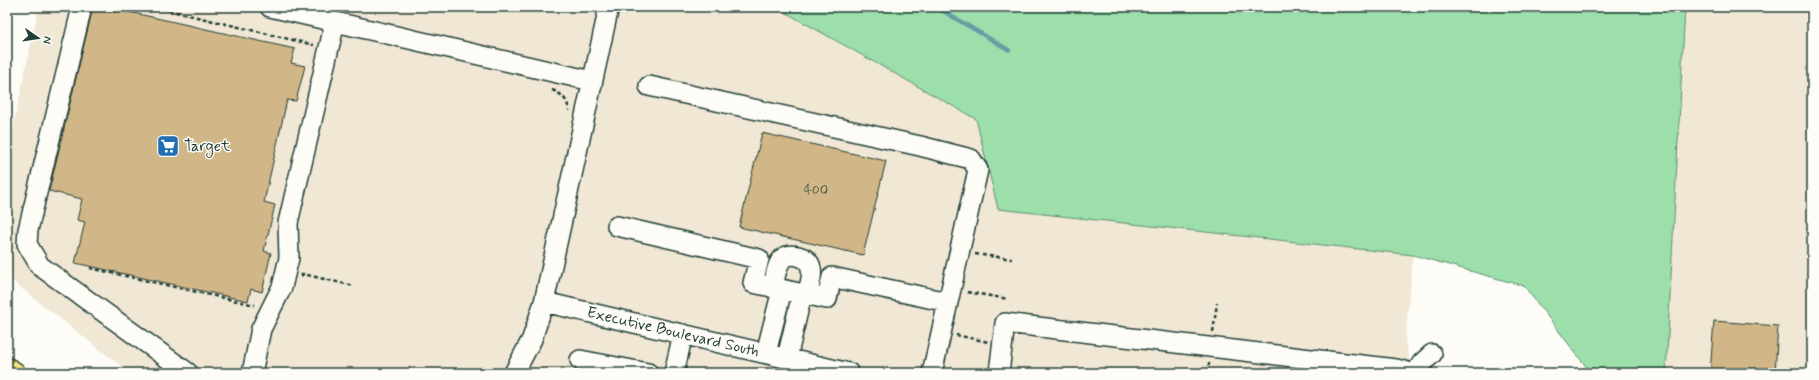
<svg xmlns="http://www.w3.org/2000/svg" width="1819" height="380" viewBox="0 0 1819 380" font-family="Mynerve,sans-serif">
  <rect width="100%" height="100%" fill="#fdfcf7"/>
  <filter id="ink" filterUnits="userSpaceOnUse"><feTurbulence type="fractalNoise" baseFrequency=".025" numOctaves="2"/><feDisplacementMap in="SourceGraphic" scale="8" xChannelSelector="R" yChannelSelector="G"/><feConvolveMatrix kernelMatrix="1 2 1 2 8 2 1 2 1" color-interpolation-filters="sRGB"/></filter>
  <g filter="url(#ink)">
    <path fill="#f0e7d5" d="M39,7H776L976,119L998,209L1413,255L1405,341L1413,373H130L7,277V154Z
      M1685,7H1812V373H1666Z"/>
    <path fill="#9cdfab" stroke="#5e8e70" d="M776,7H1685L1666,373H1591L1524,286L1413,255L998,209L976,119Z"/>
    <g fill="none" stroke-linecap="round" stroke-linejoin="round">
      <path stroke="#639ea4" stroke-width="4" d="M936,7L1009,50"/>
    </g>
    <path fill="#d1b687" stroke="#1f3d34" d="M93,7H107L295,49L291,63L305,66L296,101L287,100L264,202L275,205L264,251L271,253L262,292L251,289L248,301L75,263L85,222L77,220L82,199L49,191Z
      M762,133L886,161L863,255L739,227Z
      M1714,321L1778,326L1775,373H1710Z"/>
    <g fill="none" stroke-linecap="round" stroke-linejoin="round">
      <g stroke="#1f3d34" stroke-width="22">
        <path id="minor" d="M82,7L28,230L27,244L40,266L188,373
          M270,7L592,81
          M649,86L920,146L971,159L978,170L932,373
          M617,226L759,259L753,283L827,299L832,277L947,302
          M773,288C775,279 776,265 783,258C787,255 793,255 798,256C818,261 811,281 807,295
          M544,302L849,373
          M766,353L782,290
          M787,358L802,294
          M580,360L648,373
          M252,373L261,329L282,287L289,258L288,223L335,22
          M514,373L532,339L544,302L609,7
          M674,373L683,334
          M999,373L1005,323L1396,369L1411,373
          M1416,373L1422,363L1432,354"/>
      </g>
      <g stroke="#1f3d34" stroke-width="25">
        <path id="highway" d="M7,369L14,373"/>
      </g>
      <path stroke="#1f3d34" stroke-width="2.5" stroke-dasharray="4 3" stroke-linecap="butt" d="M155,7L314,45
        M552,90C562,94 568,100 569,111
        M975,254L1012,259
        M90,268L255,305
        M301,276L303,274L354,286
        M967,292L1008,299
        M1213,332L1217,303
        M956,335L988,342
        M1208,373L1209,363"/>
      <use href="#minor" stroke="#fdfcf7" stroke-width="19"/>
      <use href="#highway" stroke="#f9e181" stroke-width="22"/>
    </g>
  </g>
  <defs>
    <g id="supermarket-square" transform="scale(1.15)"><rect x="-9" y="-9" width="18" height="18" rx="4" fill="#1f6fb2" stroke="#fdfcf7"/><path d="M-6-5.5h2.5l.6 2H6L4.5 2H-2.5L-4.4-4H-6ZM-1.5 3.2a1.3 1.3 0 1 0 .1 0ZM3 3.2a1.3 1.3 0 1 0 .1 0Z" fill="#fff"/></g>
  </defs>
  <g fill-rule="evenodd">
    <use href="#supermarket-square" x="168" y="146"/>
  </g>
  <g text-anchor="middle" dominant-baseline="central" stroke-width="3" stroke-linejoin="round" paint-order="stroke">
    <g font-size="14" fill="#4c5b49">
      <text x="816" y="190">400</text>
    </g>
    <g font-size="16" fill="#1f3d34" stroke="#fdfcf7" text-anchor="start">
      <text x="184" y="146">Target</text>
    </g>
    <g font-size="16" fill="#1f3d34" stroke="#fdfcf7">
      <text transform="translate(673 332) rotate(13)">Executive Boulevard South</text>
    </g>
  </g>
  <rect width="1819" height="380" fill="none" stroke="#fdfcf7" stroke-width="24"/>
  <rect x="12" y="12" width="1795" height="356" fill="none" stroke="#1f3d34" stroke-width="1.5" filter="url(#ink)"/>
  <g transform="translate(38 38) rotate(103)" stroke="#fdfcf7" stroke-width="3" paint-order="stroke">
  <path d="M0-3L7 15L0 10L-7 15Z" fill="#1f3d34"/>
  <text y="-6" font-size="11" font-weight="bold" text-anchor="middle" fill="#1f3d34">N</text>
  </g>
</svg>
